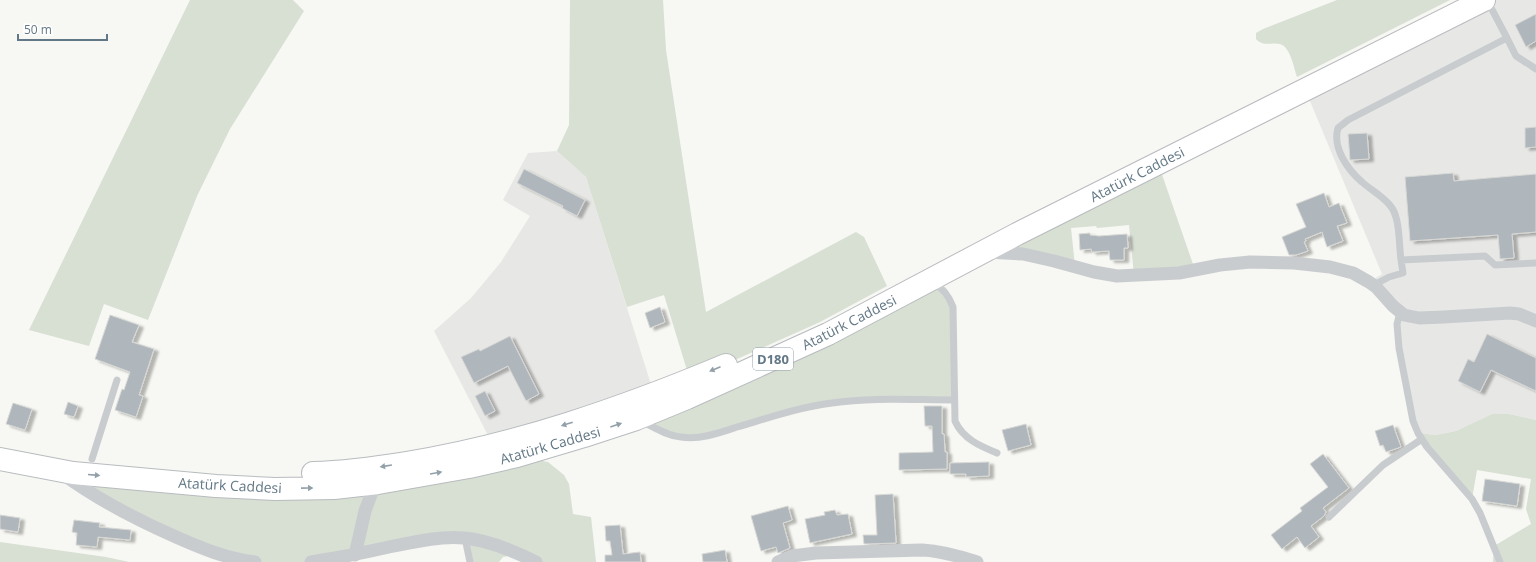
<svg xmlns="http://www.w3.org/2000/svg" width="1536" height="562" viewBox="0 0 1536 562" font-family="'Open Sans',sans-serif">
  <defs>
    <filter id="shadow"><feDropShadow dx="4.5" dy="2.5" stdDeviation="1" flood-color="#0004"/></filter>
  </defs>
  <rect width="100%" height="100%" fill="#f7f7f3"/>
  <path fill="#e7e8e6" d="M1484,0H1536V420L1509,414H1492L1456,431L1436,435L1418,433L1399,348L1400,312L1369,282L1382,274L1305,89Z
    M557,151L586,177L654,394L493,445L434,331L471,298L501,262L530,216L503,200L528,153Z"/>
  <path fill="#d8dfd3" d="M190,0H293L304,11L230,129L197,196L148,320L104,304L89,346L29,330Z
    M570,0H663L666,50L706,312L856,232L864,237L887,286L820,322L690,380L664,295L627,307L586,177L557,151L569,125Z
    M1337,0H1450L1297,77C1294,68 1292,55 1285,47C1277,39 1265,49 1256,39V33L1263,29Z
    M1158,163L1195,270L1134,275L1129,225L1097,228L1096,226L1071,228L1075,266L983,252Z
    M929,280L950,299L954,400L831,403L716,434L679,437L636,419Z
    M1492,414H1509L1536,420V562H1493L1494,546L1531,524L1526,509L1531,479L1477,470L1472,499L1418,433L1436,435L1456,431Z
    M517,456L548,462L564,475L569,484L573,514L591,517L596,562H536L519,554L503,557L499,562H470L465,538L311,562H255L132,516L73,473L275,489Z
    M0,542L106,557L129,562H0Z"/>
  <path fill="#afb7bc" stroke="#d8d8d5" filter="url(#shadow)" d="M1536,14V41L1526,47L1515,25Z
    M1536,127V147L1525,148V128Z
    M1367,133L1369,159L1350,160L1348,134Z
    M524,169L585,200L577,216L562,208L563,206L517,183Z
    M1453,173L1454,181L1536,174V232L1512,234L1514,258L1500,259L1498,235L1410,241L1405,177Z
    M1324,193L1329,207L1339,203L1347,223L1337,226L1343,241L1327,247L1322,232L1305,239L1306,241L1304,242L1308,251L1296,255H1289L1282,237L1306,227L1296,204Z
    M1090,233V235L1099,236L1127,234L1128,248H1124V260H1110L1109,251L1092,252L1091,249L1080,250L1079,234Z
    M660,307L665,322L650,328L645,313Z
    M110,315L139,325L132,342L154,349L139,395L143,396L136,417L115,410L122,389L124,390L130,372L95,359Z
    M1487,334L1536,358V391L1491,370L1480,392L1458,381L1468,359L1474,362Z
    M510,336L539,394L526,401L508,366L474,383L461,357L479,349L480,351Z
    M485,391L495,411L485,416L475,396Z
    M68,402L78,406L74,417L64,414Z
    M13,403L32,409L25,430L6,424Z
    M924,406H942V434H944L945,452H947V469L899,470V453L933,452L932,426H925Z
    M1026,424L1031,445L1008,451L1002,430Z
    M1393,425L1401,447L1386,452L1383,445L1380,446L1375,431Z
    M1323,454L1349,488L1323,508L1326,512L1324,516L1311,526L1319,537L1305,548L1297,537L1282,549L1271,535L1302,511L1300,508L1328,487L1310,464Z
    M989,462V476L966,477V474H950V463Z
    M1485,479L1520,484L1517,506L1482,501Z
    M893,494L896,543L864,544L863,535H877L875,495Z
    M788,506L792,520L783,523L790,548L778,553L776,547L761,551L751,516Z
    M835,510L837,515L848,514L852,534L810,543L805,519L825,515L824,512Z
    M0,515L20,518L18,532L0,529Z
    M74,520L100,523L99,527L131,530L130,540L98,537L97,547L76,545L77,533L72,532Z
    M620,525L623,554L640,552L641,562H605V555H612L610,541H606L605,526Z
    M725,550L727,562H703L702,554Z"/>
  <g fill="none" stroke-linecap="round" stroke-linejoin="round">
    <g stroke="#b8bcbf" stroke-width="24">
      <path id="trunk" d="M0,459L73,473L216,486L275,489L334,488L378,483L469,467L517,456L584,436L636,419L687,398L828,334L1017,234L1484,0
        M313,473C344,472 375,468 406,463C517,445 623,408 726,365"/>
    </g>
    <path stroke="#c9cccf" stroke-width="7" d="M1487,0L1507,38L1348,120L1338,128C1332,148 1348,170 1362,182C1372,191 1385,197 1392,208C1400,220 1399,246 1401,260L1485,256L1495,265L1536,263
      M1507,38L1516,56L1536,69
      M933,282C943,288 949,296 953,307L955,421C963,439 980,446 997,453
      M1374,285L1389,277L1403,273L1401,260
      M1400,312L1397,324L1399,348L1413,421L1418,433L1427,447L1472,499L1480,513L1500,562
      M641,421C654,427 667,436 681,437C700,440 719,433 737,427C768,418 800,407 832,403C872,397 913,400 954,400
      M92,459L117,380
      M1329,517L1383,465L1422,439
      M465,538L470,562"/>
    <path stroke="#c9cccf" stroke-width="13" d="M986,252L1023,254L1054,261L1094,272L1117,276L1179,273L1220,265L1250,262L1294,263L1330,267L1353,273L1369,282L1376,287L1393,306L1404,315L1419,318L1444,317L1510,313L1519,314L1536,321
      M64,475C100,501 135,519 176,537C201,548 227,559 255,562
      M355,555L365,511L375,484
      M311,562C337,558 363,553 389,547C414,542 438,536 464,538C489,540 514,551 536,562
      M778,562L792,556L816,553L922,550C941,551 959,556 977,562"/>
    <use href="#trunk" stroke="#fff" stroke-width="22"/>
  </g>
  <defs><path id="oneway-solid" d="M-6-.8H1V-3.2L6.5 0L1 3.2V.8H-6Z"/></defs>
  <g fill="#92a0aa">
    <use href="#oneway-solid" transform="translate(715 369) rotate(157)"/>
    <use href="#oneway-solid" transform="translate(567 424) rotate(163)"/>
    <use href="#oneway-solid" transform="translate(616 425) rotate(-19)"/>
    <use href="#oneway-solid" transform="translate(386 466) rotate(171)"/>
    <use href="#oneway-solid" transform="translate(436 473) rotate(-10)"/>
    <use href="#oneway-solid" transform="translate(94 475) rotate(5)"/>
    <use href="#oneway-solid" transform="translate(307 488) rotate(-1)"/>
  </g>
  <g text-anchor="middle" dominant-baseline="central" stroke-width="4" stroke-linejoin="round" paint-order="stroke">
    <rect fill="#fff" stroke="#92a0aa" stroke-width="1" x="753" y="348" width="40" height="22" rx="3"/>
    <g font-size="13" font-weight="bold" fill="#637886">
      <text x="773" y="359">D180</text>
    </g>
    <g font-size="14" fill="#637886" stroke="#fff">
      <text transform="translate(1137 174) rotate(-27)">Atatürk Caddesi</text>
      <text transform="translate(849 322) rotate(-27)">Atatürk Caddesi</text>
      <text transform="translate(550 445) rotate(-16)">Atatürk Caddesi</text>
      <text transform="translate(230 485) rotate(3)">Atatürk Caddesi</text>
    </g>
  </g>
  <path d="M18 34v6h89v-6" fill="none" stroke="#637886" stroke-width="2"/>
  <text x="24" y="34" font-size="12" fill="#637886" stroke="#ffffff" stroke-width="3" paint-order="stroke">50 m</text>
</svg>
